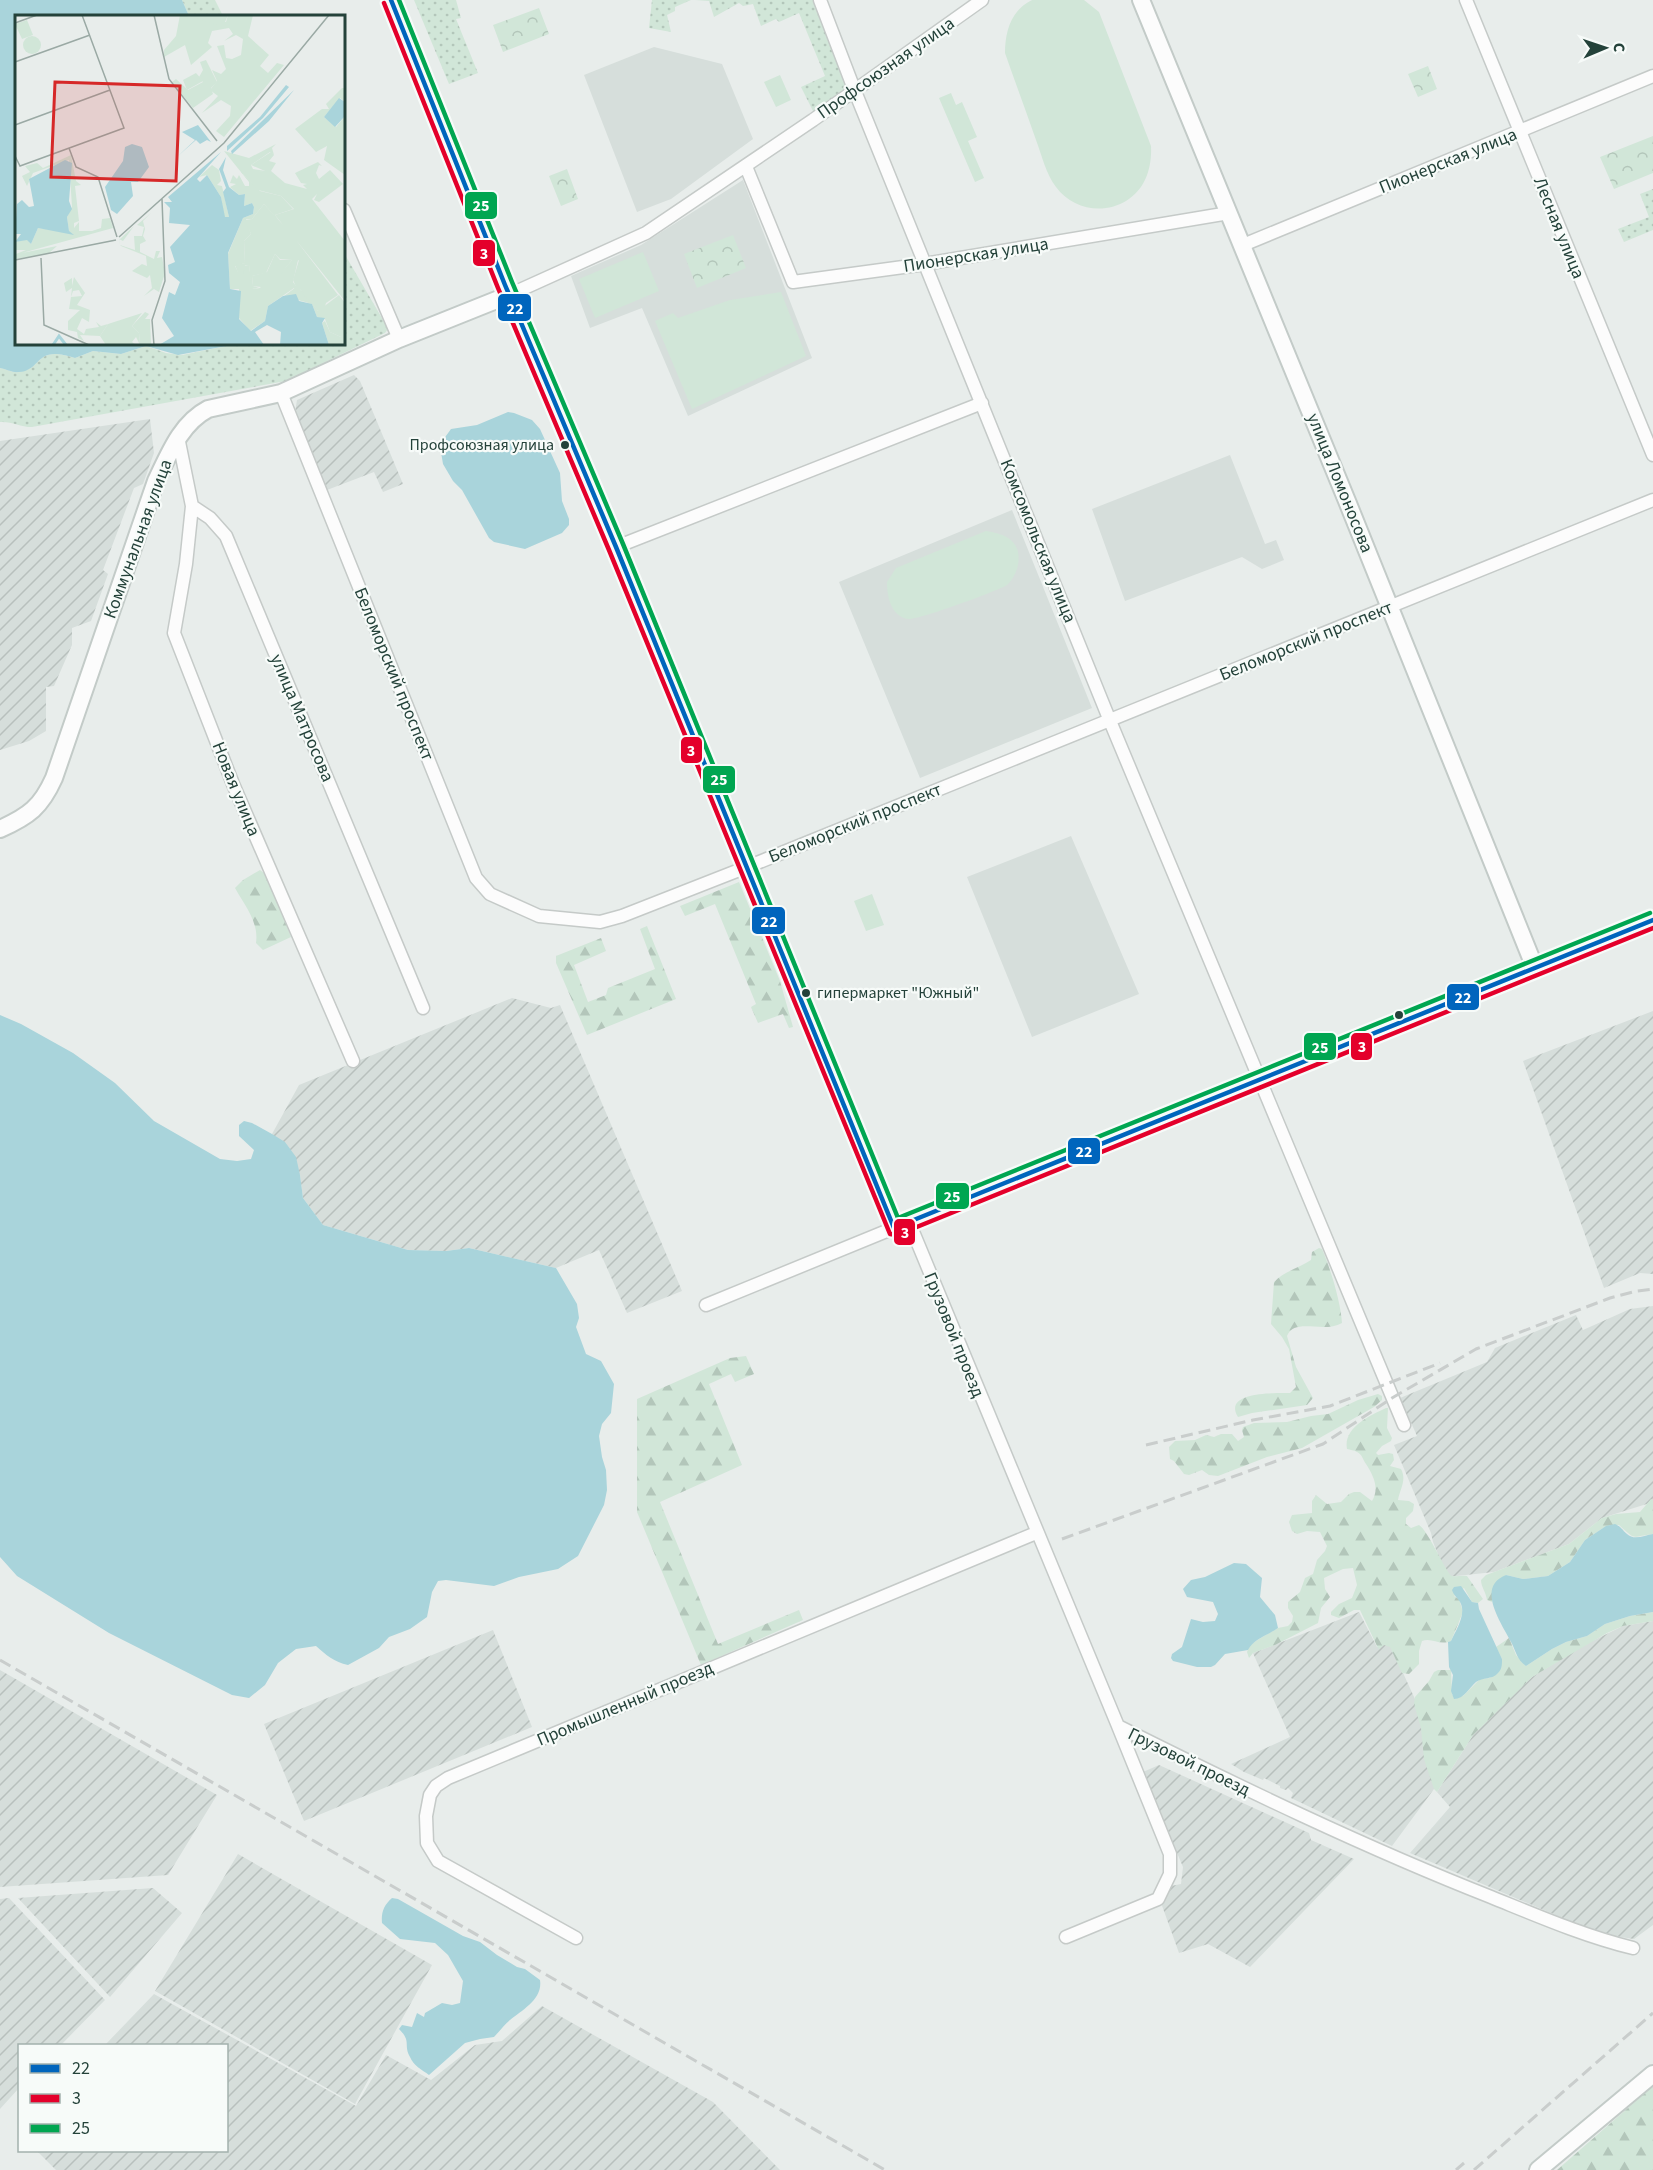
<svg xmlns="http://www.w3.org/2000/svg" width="1653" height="2170" viewBox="0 0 1653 2170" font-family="'Source Sans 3',sans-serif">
  <defs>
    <pattern id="industrial-furrows" width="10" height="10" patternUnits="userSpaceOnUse" patternTransform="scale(1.5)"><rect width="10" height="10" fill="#d6dedb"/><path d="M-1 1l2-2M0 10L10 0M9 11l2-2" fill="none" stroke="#b8c0bd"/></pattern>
    <pattern id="grass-dots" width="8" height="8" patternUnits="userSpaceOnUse" patternTransform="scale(1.5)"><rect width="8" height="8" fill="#d1e6d8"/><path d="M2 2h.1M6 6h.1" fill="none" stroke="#b3c6ba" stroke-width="1.8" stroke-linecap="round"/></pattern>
    <pattern id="forest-firs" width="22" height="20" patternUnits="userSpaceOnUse" patternTransform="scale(1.5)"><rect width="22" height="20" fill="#d1e6d8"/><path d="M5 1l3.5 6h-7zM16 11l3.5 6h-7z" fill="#b3c6ba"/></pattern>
    <pattern id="park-crowns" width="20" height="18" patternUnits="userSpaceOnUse" patternTransform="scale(1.5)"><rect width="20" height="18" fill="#d1e6d8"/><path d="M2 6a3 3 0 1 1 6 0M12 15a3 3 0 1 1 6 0" fill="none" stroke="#b3c6ba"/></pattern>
  </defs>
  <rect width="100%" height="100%" fill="#e8edeb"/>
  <path fill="#d6dedb" d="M654,47L722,64L753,139L671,199L637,212L584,75Z
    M743,180L812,358L688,416L642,308L590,328L571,276L641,245Z
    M1230,455L1265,544L1276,540L1284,560L1262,569L1242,557L1125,601L1092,509Z
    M1012,510L1092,708L920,778L839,582Z
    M1071,836L1139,994L1032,1037L967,877Z"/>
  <path fill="url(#industrial-furrows)" d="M354,375L360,381L403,484L383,492L374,472L327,490L295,412L297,400Z
    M150,419L154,453L143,484L134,488L103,570L108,574L91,621L72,628V645L54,686L46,687V731L29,741L0,750V441Z
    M512,998L551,1008L560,1005L682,1291L627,1313L599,1250L556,1268L469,1248L446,1251L408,1250L323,1225L303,1198L300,1175L272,1134L299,1085Z
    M1653,1011V1274L1640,1273L1604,1288L1523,1061Z
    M1653,1306V1502L1602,1518L1569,1544L1494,1572L1447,1577L1433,1542L1431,1533L1394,1445L1417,1436L1400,1398L1487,1362L1495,1348L1576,1315L1583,1330L1630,1309Z
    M1359,1612L1377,1647L1388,1640L1425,1721L1434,1780V1789L1392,1846L1291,1798L1293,1793L1288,1788L1286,1790L1280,1788V1786L1264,1778L1263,1780L1244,1772L1231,1764L1290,1737L1253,1653Z
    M1653,1621V1925L1634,1939L1600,1934L1410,1853L1450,1807L1437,1792L1473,1735L1503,1704L1532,1677L1584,1645L1623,1626Z
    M493,1630L532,1727L304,1821L264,1724Z
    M0,1670L217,1795L168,1875L0,1887Z
    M1159,1765L1309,1833L1311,1840L1354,1859L1250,1967L1208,1944L1179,1953L1160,1900L1171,1886L1181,1884L1183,1867L1143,1772Z
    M238,1854L432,1965L355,2104L155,1991Z
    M153,1888L182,1913L110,1997L18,1898Z
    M9,1898L105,2000L61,2045L20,2046L19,2088L0,2109V1899Z
    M154,1994L356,2106L386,2055L431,2080L475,2045L502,2041L542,2006L713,2102L780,2170H56L37,2151L226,2150V2046L105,2045Z"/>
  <path fill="url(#grass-dots)" d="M182,0H215L223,16H189Z
    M414,0H456L461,18L456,19L478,73L449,84Z
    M652,0H691L675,7V11L667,15L671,32L649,28Z
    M695,0H817L850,87L815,115L801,87L825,76L799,13L779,22L776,19L761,26L753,4L743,6L739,3L714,17L709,1Z
    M1653,189V230L1624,242L1618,229L1649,217L1640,194Z
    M344,253L386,325L388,329L385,333L286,381L32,427C20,427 11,421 0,422V368C6,369 13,373 19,372C45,368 34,345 75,358L93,351L121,354L146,346L166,353L182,355L236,344H344Z"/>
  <path fill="url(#forest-firs)" d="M260,870L268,876L291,937L263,950L256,943C259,922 245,906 235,888L243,880Z
    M739,882L780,981L793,1027L789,1028L783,1014L758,1023L751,1007L756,1004L715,904L685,916L680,906Z
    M647,926L676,999L587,1035L556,963V956L601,938L606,951L574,965L588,1002L606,995L608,988L655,969L640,929Z
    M1319,1248L1322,1249C1330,1267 1341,1303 1342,1323C1323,1334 1295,1317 1287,1336L1296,1367L1313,1398L1307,1405L1252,1413L1238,1417C1222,1391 1276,1393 1290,1393L1296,1387L1289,1349L1282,1337L1271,1324L1274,1282C1283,1272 1299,1268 1311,1260L1312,1252Z
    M746,1356L754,1374L735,1382L731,1374L709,1384L742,1465L660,1502L718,1644L799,1610L803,1620L701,1665L637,1512V1399L730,1358Z
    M1378,1394L1382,1396V1400L1374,1407L1302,1448L1267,1457L1218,1476L1209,1475L1202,1470L1189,1475L1184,1474L1174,1461L1170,1459L1169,1447L1175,1441L1195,1440L1206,1435L1214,1437L1221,1434H1232L1238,1441L1244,1437L1242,1430L1243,1427L1254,1423L1287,1422L1311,1416L1328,1414L1358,1400Z
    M1386,1408H1388L1387,1428L1392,1438L1391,1441L1382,1446L1376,1453L1378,1455L1389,1453L1393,1454L1394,1460L1390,1466L1401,1469C1407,1480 1400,1489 1398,1500L1409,1501L1414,1504L1413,1511L1406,1518V1524L1411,1528L1419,1525C1428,1530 1447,1575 1452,1576C1457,1577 1462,1575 1467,1576L1483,1599L1478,1603L1472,1602L1464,1588L1454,1596L1459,1599L1463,1612L1451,1641C1439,1646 1432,1637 1422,1641L1419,1651V1664L1409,1674L1402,1673L1390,1647L1384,1645L1379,1649L1377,1646L1360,1610H1354L1339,1618L1331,1615V1612L1339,1604L1352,1598L1357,1585L1353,1568L1343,1569L1324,1578L1325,1589L1330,1597L1321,1608L1318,1623L1275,1645L1253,1653L1249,1658L1247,1652L1250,1645L1259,1639L1278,1628L1288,1626L1292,1622L1293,1616L1288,1608V1602L1300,1592L1305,1578L1313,1574L1317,1560L1325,1551L1327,1546L1320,1532L1307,1531L1297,1534L1292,1531L1289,1522L1292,1515L1312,1513V1501L1316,1495L1327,1504L1341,1502L1349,1494L1354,1492H1360L1372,1501C1380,1488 1373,1475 1366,1464C1363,1460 1362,1454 1357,1452C1354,1450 1350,1450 1347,1449C1343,1428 1369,1416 1386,1408Z
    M1651,1499L1653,1500V1534C1630,1537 1637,1541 1619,1525H1611L1603,1528L1585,1540L1570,1562L1548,1576L1523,1579L1506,1575L1492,1593V1602L1487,1600C1486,1592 1481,1587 1481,1580L1486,1575L1569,1544L1602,1518L1616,1514L1640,1512Z
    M1653,1612V1621L1623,1626L1607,1633L1532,1677L1473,1735L1437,1792L1434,1789L1424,1759L1421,1728L1414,1704L1415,1697L1429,1681L1434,1672L1438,1670H1451L1452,1695L1463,1696L1480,1679L1490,1678L1502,1659L1496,1647L1509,1638L1516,1655L1526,1666L1552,1649L1566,1642L1587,1636L1605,1624L1630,1616Z
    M1653,2086V2170H1557Z"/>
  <path fill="url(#park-crowns)" d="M539,8L549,34L503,52L493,25Z
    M1428,66L1437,89L1418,97L1408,74Z
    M1653,136V173L1614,189L1600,157Z
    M567,169L578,199L561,206L549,176Z
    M733,235L746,268L697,288L684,254Z"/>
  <path fill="#d1e6d8" d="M1032,0H1084L1099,12L1151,146C1152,167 1146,189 1126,201C1103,215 1072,209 1056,187C1046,174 1042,156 1036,140C1026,111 1015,82 1005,53C1005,32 1011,10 1032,0Z
    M780,75L791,100L776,107L764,82Z
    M951,93L956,105L962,102L977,137L968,141L984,178L975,182L939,98Z
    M643,252L659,291L595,318L579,279Z
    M781,292L806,356L692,409L655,321L673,313L678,318L730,300Z
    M986,531C1006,534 1022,541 1018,565C1017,571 1012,581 1007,585C1000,590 916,621 908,619C891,616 887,597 887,582L896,568Z
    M872,894L884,925L866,931L854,901Z"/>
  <path fill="#a9d4db" d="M0,0H182L189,16H16V344H258L232,345L178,355L146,346L121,354L93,351L75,358C34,344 43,370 19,372C13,373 6,369 0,368Z
    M508,412L514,413L532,420L540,429L560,473L562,501L569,519V525L562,533L525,549L494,542L489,538L462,490L453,481L443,464L441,452L443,440L451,429L477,425Z
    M0,1015L21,1024L73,1053L115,1083L154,1121L220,1159L237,1161L251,1159L254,1150L239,1136V1125L244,1121L252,1123L272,1134L285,1142L296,1157L300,1175L303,1198L323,1225L408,1250L446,1251L469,1248L556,1268L577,1304L579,1318L576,1327L586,1354L601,1361L614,1384L611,1413L602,1424L599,1436L602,1457L606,1470L607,1490L604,1505L578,1556L558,1569L519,1577L494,1586L446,1580L438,1581L432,1592L427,1617L410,1629L389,1637L379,1648L348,1665C334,1662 326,1655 316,1646L296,1649L278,1663L265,1685L249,1698L232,1695L109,1633L17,1576L0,1557Z
    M1615,1524C1622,1527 1622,1530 1627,1534C1634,1541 1645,1535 1653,1534V1612L1630,1616L1605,1624L1587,1636L1566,1642L1552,1649L1526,1666C1517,1660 1516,1651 1511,1642C1502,1624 1475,1587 1506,1575L1523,1579L1548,1576L1570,1562L1585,1540L1606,1526Z
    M1234,1563L1246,1564L1262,1578L1260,1597L1275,1615L1278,1628C1268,1635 1253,1639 1248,1650L1225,1654L1215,1665L1211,1667H1197L1173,1661L1171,1658L1172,1654L1182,1647L1191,1619L1203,1622L1215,1621L1218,1614L1213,1602L1187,1597L1183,1589L1191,1580L1205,1577Z
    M1461,1586L1472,1602L1478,1603L1479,1609L1502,1659C1502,1665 1502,1669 1498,1673C1492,1680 1483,1677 1476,1682C1469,1688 1464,1699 1454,1699L1451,1691L1453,1675L1449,1667L1448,1642L1451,1641C1456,1630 1467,1614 1460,1602C1457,1597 1454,1596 1452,1590L1454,1587Z
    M392,1898L398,1899L463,1936L480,1942L497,1955L517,1967L525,1969L540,1980C543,1999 522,2010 510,2020C504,2025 499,2032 494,2037L480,2039L465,2043L429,2075C422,2070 413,2065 410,2057C403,2044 412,2042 399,2029L402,2025L412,2027L417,2013L424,2017L425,2013L442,2003L452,2005L460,2003L463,1981L448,1955L435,1943L400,1939L382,1923C381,1912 384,1905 392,1898Z"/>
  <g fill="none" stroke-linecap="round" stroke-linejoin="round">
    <g stroke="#c5cac8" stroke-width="15">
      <path id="street" d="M820,0L854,89L1110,721L1404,1425
        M1466,0L1653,455
        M747,169L793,282L918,265L1229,213
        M344,210L399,339
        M1243,245L1653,76
        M509,295L646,233L813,120L982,0
        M281,393L476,878L490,894L539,916L600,922L622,916L747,867L1653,500
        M178,437L192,506L186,564L174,633L233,784L353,1061
        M192,506L210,518L226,536L423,1008
        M616,547L982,403
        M909,1222L1118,1726C1240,1787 1364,1847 1491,1897C1538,1916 1584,1936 1633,1948
        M706,1305L894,1228
        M1066,1937L1158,1899L1170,1874V1854L1118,1726
        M576,1938L438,1861L427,1843L426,1816L430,1795L436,1786L448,1778L1036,1533"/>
    </g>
    <g stroke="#c3cbc8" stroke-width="20">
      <path id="secondary" d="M391,0L430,94L505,285L616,547L894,1228L1653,920
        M1141,0L1347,501L1535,968
        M0,829C29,816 41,807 54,778L156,481C169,454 181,423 208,409L281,393L399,339L509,295
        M1538,2170L1653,2074"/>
    </g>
    <use href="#street" stroke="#fcfcfc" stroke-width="12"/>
    <use href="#secondary" stroke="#fcfcfc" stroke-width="16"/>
    <path stroke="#c9cdcc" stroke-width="3" stroke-dasharray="12 6" stroke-linecap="butt" d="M1146,1445L1253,1420L1330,1406L1440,1363
      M1062,1539L1323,1444L1392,1398L1476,1349L1610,1298L1637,1291L1653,1289
      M0,1660L885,2170
      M1456,2170L1464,2163
      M1474,2170L1653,2013"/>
    <g stroke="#f7fbf9" stroke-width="9">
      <path id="bus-1" d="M391,0L505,285L616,547L894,1228
        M894,1228L1653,920"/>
    </g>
    <g stroke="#f7fbf9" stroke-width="9">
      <path id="bus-2" d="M384,3L498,288L609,550L890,1234L897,1235L1653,928"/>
    </g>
    <g stroke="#f7fbf9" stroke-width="9">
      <path id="bus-3" d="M399,0L512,282L623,544L898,1218L1650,913"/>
    </g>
    <use href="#bus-1" stroke="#0065bd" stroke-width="4.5"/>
    <use href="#bus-2" stroke="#e4002b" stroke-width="4.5"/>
    <use href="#bus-3" stroke="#00a651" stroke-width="4.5"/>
  </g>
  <g fill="#24423a" stroke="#f7fbf9" stroke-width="2">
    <circle cx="565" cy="445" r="5"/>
    <circle cx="806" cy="993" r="5"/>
    <circle cx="1399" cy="1015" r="5"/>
  </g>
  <g text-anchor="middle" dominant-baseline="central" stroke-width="4.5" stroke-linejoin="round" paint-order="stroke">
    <g font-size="16" fill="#24423a" stroke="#f7fbf9" text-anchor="end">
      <text x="554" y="445">Профсоюзная улица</text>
      <text x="817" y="993" text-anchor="start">гипермаркет "Южный"</text>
    </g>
    <g font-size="18" fill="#24423a" stroke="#f7fbf9">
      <text transform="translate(886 68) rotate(-35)">Профсоюзная улица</text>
      <text transform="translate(1448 161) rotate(-22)">Пионерская улица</text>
      <text transform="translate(1559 228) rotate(68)">Лесная улица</text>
      <text transform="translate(976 255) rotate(-9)">Пионерская улица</text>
      <text transform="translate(1340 483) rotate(68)">улица Ломоносова</text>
      <text transform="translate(138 539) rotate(-70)">Коммунальная улица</text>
      <text transform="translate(1038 541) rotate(68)">Комсомольская улица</text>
      <text transform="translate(1306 641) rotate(-22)">Беломорский проспект</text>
      <text transform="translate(394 674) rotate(68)">Беломорский проспект</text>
      <text transform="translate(302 718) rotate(67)">улица Матросова</text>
      <text transform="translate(236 789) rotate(68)">Новая улица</text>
      <text transform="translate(855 823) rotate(-22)">Беломорский проспект</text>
      <text transform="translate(954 1335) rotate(68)">Грузовой проезд</text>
      <text transform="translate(625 1704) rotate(-23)">Промышленный проезд</text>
      <text transform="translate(1189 1762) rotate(26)">Грузовой проезд</text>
    </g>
  </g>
  <g transform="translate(15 15)">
    <rect width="330" height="330" fill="#e8edeb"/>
    <path d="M181,58L188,66L172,75L168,65ZM56,140L61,166L66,170L60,171L64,206L59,208V213L64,207V216H77L86,213L87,204L95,203L98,213L7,238L42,231L33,239L0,244L1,239L11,235H0V227L12,224L16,229L23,213L54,217L52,202L57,192L54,145L18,158L12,171L7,161L15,157L10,151L22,148L28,153ZM136,198L128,206L130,214L128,221L131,226L125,229V237L139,244L141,236H145L142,243L147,242L150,258L144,277L139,274L129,281L137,273L135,260L132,263L117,256L127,249L132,251L131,241L106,231L105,230L104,225L119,211L108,226L104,224L105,230L120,235L119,221H127L129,212L122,210ZM130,297L134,299L130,304H135L136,329L125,330L124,318L117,311Z" fill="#d1e6d8"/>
    <path d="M191,45L202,67L196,73L198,79L178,93L157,67L161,64L173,75L188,67L184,62L188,55L185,47ZM261,129L257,133L259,140L255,137L236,150L238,154L251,156L228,159L245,176L266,181L278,194L260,200L267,210L249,189L237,204H231L236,219L229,226L230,248L220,251L223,257L225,251L234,250L237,273L243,274L246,272L238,271L237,261L252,257L260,239L265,245H277L269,255L283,245L278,267L281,271L282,278L279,273L253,291L250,306L235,316L224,303V274H215L213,239L228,203L238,199L239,192L237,188L229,191L230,179L224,180L215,172L221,169L215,168L218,160L222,164L224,160L230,171H234V167L209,136L234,143ZM197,150L204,155L206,166L202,170L207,171L214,202H209L206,182L192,160L184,162ZM59,262L70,278L62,290L75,295L74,307L67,303L62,314L69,319L71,314L84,312L81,307L86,311L93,309L85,321L65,320L69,326L63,323L62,317L53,315V306L65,295L54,294L56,282L67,281L64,275L58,276L56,282L57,273L51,277L49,268L57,263V271ZM284,275L289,276L303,296L324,280L330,288V318H326V322L315,317L310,304L302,302L297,289L289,288H293Z" fill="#d1e6d8"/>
    <path d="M165,0L211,7L213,0H238L233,21L254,40L245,51L253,58L262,48L269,50L209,122L201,116L215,101L216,91L206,85L187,98L203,81L195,75L202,66L197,55L206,59L211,54L202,31L209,30L211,43L217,44L226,40L228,24L221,20L209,26L218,19L214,13L197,16L193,28L197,32L176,50L170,30L149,42V35L161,21ZM327,73H330V87L325,83L309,102L321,112L330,101V160L309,145L312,131L301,137L280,114L307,94H314L311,89ZM256,137L259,140L254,146L261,148L256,156L270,168L292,174L288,170L292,169L286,168L280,158L303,147L307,151L304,150L301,158L304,164L315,155L328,169L304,187L299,185L302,179L297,184L330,226V286L281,225L323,280L311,288L309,295L303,296L285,274L294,288L283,285L280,280L264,285L281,272L278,265L284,245L265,259L277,245L265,244L260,239L251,258L237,261L238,271L247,274L236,273L234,250H230L228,262L229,252L223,258L220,250L230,248L229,226L236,219L230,205L237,204L249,189L268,210L260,200L279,194L266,181L243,175L226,157L250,156L236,150ZM127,298L117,311L124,318L125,330L121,322L117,327L121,330H91L85,321L93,309ZM310,306L315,317L326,322V318H330V330H314L307,308Z" fill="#d1e6d8"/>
    <path d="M170,0H213L208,12Z" fill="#d1e6d8"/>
    <path d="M8 30a9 9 0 1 1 18 0a9 9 0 1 1-18 0Z" fill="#d1e6d8"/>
    <path d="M12,5L18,20L7,24L0,9Z" fill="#d1e6d8"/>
    <path d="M271,70L274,72L248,103L212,136V131L245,102ZM279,75L254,106L217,139L216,136ZM324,83L330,87V101L320,112L309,102ZM183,110L196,127L192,125L185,129L181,125L163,141L180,125L167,117ZM117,129L127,132L134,152L123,167H116L118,181L102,199L96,195L90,172L108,146L110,132ZM206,137L182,164L185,167L192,160L206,182L210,202H214L208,177L211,173L204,154L211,142L208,155L214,172L224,180L230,179L229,191L237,188L239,192L238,199L228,203L213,238L215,274L226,276L224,304L236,316L250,306L253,291L268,281L281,279L284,286L297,289L302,302L310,303L307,308L314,330H265L266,317L252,310L240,317L249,330H144L159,321L147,303L154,277L160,280L165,267L154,258L153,250L160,247L155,232L175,210L154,208L155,193L149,187H157L153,182ZM50,145L57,148L54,186L57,194L52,202L54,216L59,220L23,213L16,229L12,225L0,227L6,219H0L2,189L7,185L14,192L19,191L14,164Z" fill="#a9d4db"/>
    <path fill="none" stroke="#a9d4db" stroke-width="3" d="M38,330L44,321L51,330"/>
    <path fill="none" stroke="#9aa9a4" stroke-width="1.5" d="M139,0L154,64L202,126M0,8L22,0M0,47L75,20M0,110L95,75M54,133L61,152L83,162L102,222M0,141L5,151L109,113L67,0M104,222L209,128L314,0M26,243L29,310L74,330M0,245L101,225M139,330L137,305L150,266L147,184"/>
    <path fill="#d62828" fill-opacity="0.15" stroke="#d62828" stroke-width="3" d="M40,67L165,71L161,166L36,162Z"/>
    <rect width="330" height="330" fill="none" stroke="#24423a" stroke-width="3"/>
  </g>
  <g stroke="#f7fbf9" stroke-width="2">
    <rect x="464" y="191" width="34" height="29" rx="6" fill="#00a651"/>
    <rect x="472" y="239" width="24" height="28" rx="6" fill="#e4002b"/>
    <rect x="497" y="293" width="35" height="29" rx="6" fill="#0065bd"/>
    <rect x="680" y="736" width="23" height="28" rx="6" fill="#e4002b"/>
    <rect x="702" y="765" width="34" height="29" rx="6" fill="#00a651"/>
    <rect x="751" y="906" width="35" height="29" rx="6" fill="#0065bd"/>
    <rect x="1446" y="983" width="34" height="28" rx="6" fill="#0065bd"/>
    <rect x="1350" y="1032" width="23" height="29" rx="6" fill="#e4002b"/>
    <rect x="1303" y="1032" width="34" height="29" rx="6" fill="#00a651"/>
    <rect x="1067" y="1137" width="34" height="28" rx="6" fill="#0065bd"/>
    <rect x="935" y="1182" width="35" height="28" rx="6" fill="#00a651"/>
    <rect x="893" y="1218" width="23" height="28" rx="6" fill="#e4002b"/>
  </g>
  <g font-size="16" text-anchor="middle" font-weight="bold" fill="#fff">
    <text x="481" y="211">25</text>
    <text x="484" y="259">3</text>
    <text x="515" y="314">22</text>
    <text x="691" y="756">3</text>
    <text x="719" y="785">25</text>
    <text x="769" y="927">22</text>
    <text x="1463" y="1003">22</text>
    <text x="1362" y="1052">3</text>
    <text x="1320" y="1053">25</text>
    <text x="1084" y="1157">22</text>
    <text x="952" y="1202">25</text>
    <text x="905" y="1238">3</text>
  </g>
  <rect x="18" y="2044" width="210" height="108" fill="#f7fbf9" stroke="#a3b1ad" stroke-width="1.5"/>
  <rect x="30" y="2064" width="30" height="9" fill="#0065bd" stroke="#a3b1ad" stroke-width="1.5"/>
  <text x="72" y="2074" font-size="18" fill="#24423a">22</text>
  <rect x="30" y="2094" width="30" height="9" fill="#e4002b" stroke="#a3b1ad" stroke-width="1.5"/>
  <text x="72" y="2104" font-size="18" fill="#24423a">3</text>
  <rect x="30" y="2124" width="30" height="9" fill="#00a651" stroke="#a3b1ad" stroke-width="1.5"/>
  <text x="72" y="2134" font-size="18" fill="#24423a">25</text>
  <g transform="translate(1605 48) rotate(88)" stroke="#f7fbf9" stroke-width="4.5" paint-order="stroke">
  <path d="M0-4.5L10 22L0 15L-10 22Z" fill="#24423a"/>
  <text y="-9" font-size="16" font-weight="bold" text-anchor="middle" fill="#24423a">С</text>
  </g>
</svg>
